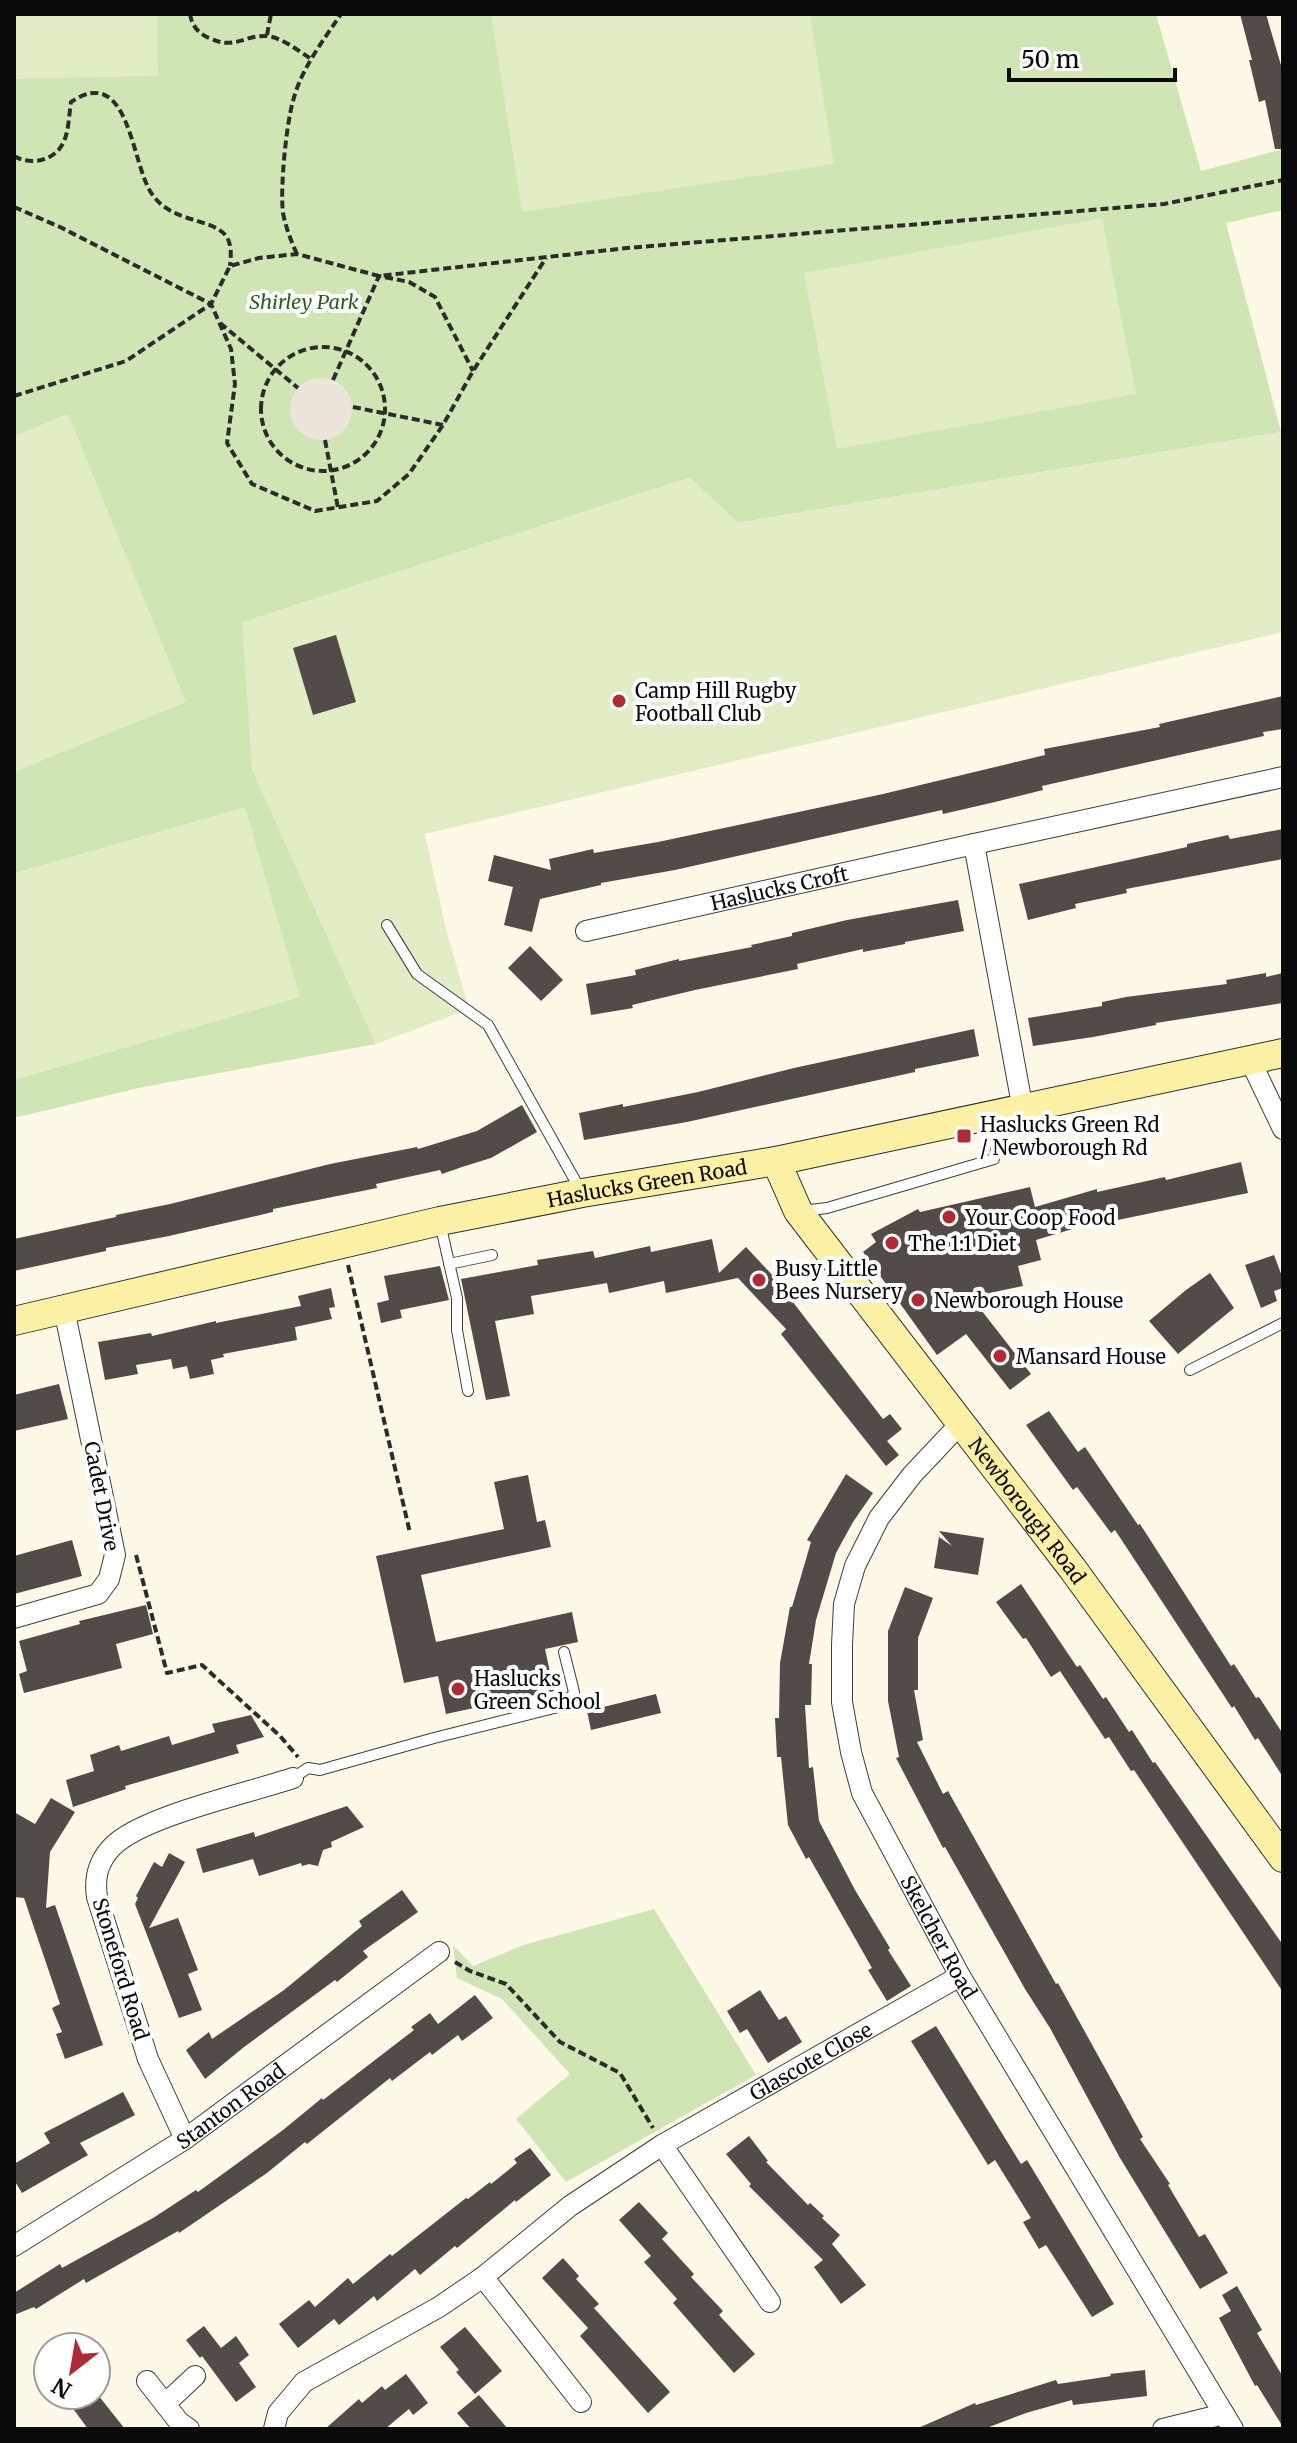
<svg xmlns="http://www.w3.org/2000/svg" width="1297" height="2443" viewBox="0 0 1297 2443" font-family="Merriweather,serif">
  <rect width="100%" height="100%" fill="#fef9e7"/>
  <path fill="#cfe6b4" d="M14,14H1156L1201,171L1283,149V210L1226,223L1281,432L737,523L252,769L376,1044L143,1087L14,1118Z
    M654,1909L756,2075L566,2182L516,2119L570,2074L502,1999L457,1978L453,1945L473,1966L523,1945Z"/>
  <path fill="#e0edc5" d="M14,14H157L158,76L14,79Z
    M491,14H810L834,164L522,212Z
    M1102,218L1136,394L837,449L804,273Z
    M68,414L186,702L14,772V436Z
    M1281,432L1283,440V632L425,834L446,929L469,1009L376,1044L252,769L242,622L690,477L738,523Z
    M245,807L300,997L14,1080V873Z"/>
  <path fill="#ebe6d9" d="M290 409a31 31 0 1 1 62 0a31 31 0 1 1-62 0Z"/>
  <path fill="#524b47" d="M1240,14H1266L1283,72V149H1275L1265,100L1259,102L1249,60H1252Z
    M336,635L356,702L313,715L293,648Z
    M1283,696V729L1263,732L1264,736L1042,786L1043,790L995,802L943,814L942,810L675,870L601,883V885L540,899L532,932L504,925L513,887L488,881L494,855L551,870L549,859L593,849L594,853L658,842L883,794L1045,755L1044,749L1160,727L1159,724Z
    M1283,829V859L1126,889L1127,893L1075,904L1076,908L1028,920L1019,884L1187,847V844L1228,835L1230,839Z
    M958,900L964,931L905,942V944L863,952V949L797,964L798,969L695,990L632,1005L633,1008L591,1015L586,984L636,975L635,970L679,959V961L752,947L751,945L792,936V933L847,920Z
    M530,946L563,980L541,1001L508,968Z
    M1266,973V977L1283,973V1003L1156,1023V1025L1093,1037L1033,1046L1028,1018L1102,1006V1002L1126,997L1227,984L1226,980Z
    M974,1029L979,1056L915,1069V1072L687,1122L584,1140L579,1113L623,1104V1107L698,1092L794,1068Z
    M522,1105L537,1132L491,1158L462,1167L442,1174L440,1170L376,1184L377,1188L273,1209V1212L169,1236L106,1248V1251L14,1271V1239L116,1217V1215L170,1204L330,1164L417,1147L418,1149L477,1131Z
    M1241,1162L1248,1193L1113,1221L1112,1217L1036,1240L1041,1260L1018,1266L1023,1286L971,1297L1031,1374L1010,1390L966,1334L937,1355L863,1252L876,1242L871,1234L918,1209L920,1212L1030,1187L1035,1207L1097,1189V1192L1165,1177L1166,1180Z
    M712,1239L719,1273L746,1247L791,1295L789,1297L883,1419L890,1414L902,1429L887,1441L899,1455L886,1466L781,1334L786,1329L738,1278L666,1293L664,1281L609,1293L607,1283L531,1296L534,1314L495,1321L510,1396L486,1400L461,1279L538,1265L537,1260L593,1251L595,1258L650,1246L651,1252Z
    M1274,1255L1283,1279V1288L1274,1291L1277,1301L1261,1308L1245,1265Z
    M440,1266L449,1300L400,1310L402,1318L381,1323L377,1303L389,1300L384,1276Z
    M1210,1273L1234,1308L1178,1354L1149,1321L1186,1290Z
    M331,1288L335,1307L329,1308L332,1319L295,1327L297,1340L223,1354L224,1357L211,1360L214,1374L190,1379L187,1366L173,1369L171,1359L136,1365L138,1374L105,1380L98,1342L151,1333L152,1336L216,1321V1323L301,1306L298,1296Z
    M59,1384L68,1419L14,1431V1395Z
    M1049,1411L1078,1452L1085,1447L1138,1525L1140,1524L1231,1666L1234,1664L1256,1698L1259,1697L1283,1734V1777L1258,1738L1255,1740L1234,1706L1232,1708L1115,1530L1111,1533L1077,1487L1073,1490L1026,1425Z
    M846,1474L873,1493L853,1522L836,1553L816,1620L809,1664H812L811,1705H805L809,1768L813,1767L819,1821L855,1890L890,1948L888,1950L911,1986L887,2001L868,1970L872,1968L809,1857L806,1859L788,1825L781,1757H777L775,1718H779L780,1663L790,1607H792L811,1542L807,1540Z
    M528,1475L537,1522L545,1520L551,1547L421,1575L436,1642L572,1612L578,1642L545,1649L554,1691L446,1714L438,1676L404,1683L376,1556L504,1529L494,1482Z
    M939,1531L984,1538L978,1575L934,1568L939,1537L952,1546Z
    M72,1540L82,1576L14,1594V1556Z
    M1021,1584L1077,1667L1080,1665L1103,1699L1106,1697L1129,1732L1132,1730L1153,1763L1155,1762L1283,1945V1992L1134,1770L1131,1771L1109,1737L1105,1739L1060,1671L1051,1677L1026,1638L1023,1639L996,1602Z
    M905,1587L933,1598L918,1638V1690H914L923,1740L917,1742L943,1794L948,1791L1056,1984L1058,1983L1143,2137L1140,2139L1170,2184L1168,2185L1199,2237L1205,2234L1228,2273L1200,2289L1120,2158L1050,2028L1025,1989L945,1847L943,1848L896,1758L899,1757L888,1701V1631Z
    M146,1605L153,1634L116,1644L122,1668L24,1693L19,1674L27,1671L19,1641L80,1624L79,1621Z
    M656,1694L661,1713L591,1730L587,1711Z
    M251,1715L264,1737L236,1745L239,1753L125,1786L126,1789L73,1807L66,1780L94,1771L90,1755L119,1745L121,1751L169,1736L172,1745L215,1732L212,1724Z
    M51,1798L75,1812L50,1852L46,1908L55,1905L103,2045L65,2059L56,2034L62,2032L52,2008L60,2004L24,1898L14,1897V1812L35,1824Z
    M347,1806L364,1827L331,1842L332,1847L323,1850L318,1866L309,1864L302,1866L301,1863L259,1876L253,1859L203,1873L196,1849L254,1832L255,1837Z
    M169,1853L185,1862L149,1928L178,1918L198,1970L188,1974L202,2010L179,2018L135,1904L138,1898L136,1896L154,1862L162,1867Z
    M402,1890L418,1912L363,1951L368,1957L337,1982L335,1980L244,2047L205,2079L186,2050L209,2032L212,2039L284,1990L362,1926L359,1921Z
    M760,1990L779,2020L786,2016L802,2042L768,2063L747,2029L740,2033L727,2011Z
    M475,1995L493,2018L462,2041L458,2035L432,2055L430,2052L392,2081L390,2078L307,2144L305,2142L267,2173L179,2233L178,2231L86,2283L84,2279L36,2309L34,2307L14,2315V2293L60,2264L62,2268L153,2218L196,2190L198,2192L283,2130L322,2098L323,2100L414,2030L411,2027L430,2013L438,2024Z
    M936,2026L1021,2164L1027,2160L1114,2304L1092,2317L1046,2245L1039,2249L1023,2222L1031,2218L995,2160L988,2165L911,2041Z
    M123,2092L135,2115L80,2143L88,2155L22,2193L14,2180V2164L50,2143L44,2133Z
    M749,2136L768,2161L766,2162L808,2205L810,2203L824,2216L822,2218L840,2235L832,2244L866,2285L841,2304L814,2267L823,2260L749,2186L751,2184L726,2154Z
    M530,2148L551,2175L516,2202L515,2200L457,2248L455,2246L420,2275L415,2269L377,2301L374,2296L339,2325L334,2319L298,2348L279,2324L309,2300L315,2307L348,2278L353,2284L390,2254L392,2256L466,2198L468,2199L490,2182L491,2184L517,2163L514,2159Z
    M639,2202L668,2233L662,2239L694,2274L691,2277L723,2311L719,2315L755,2354L734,2373L673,2303L677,2299L644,2262L651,2256L619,2220Z
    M563,2258L579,2276L576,2279L599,2304L594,2308L670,2392L648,2413L580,2336L588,2328L542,2278Z
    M1237,2286L1262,2330L1257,2333L1283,2377V2427L1257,2385L1255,2386L1219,2318L1231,2311L1222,2295Z
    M204,2326L221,2348L236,2336L249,2355L239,2363L256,2387L236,2402L202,2356L200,2358L186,2340Z
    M465,2327L502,2371L475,2394L456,2372L459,2370L440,2347Z
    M1145,2370L1147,2396L1073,2405L1072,2400L1026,2413L984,2429H916L975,2403L976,2405L1056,2380L1058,2384L1111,2376L1110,2374Z
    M406,2374L428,2403L413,2415L409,2409L385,2429H325L359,2399L362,2403L382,2386L385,2390Z
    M63,2395H98L125,2429H88Z
    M479,2395L508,2429H471L457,2413Z"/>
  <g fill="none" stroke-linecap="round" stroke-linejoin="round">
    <g stroke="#3d3d3d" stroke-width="12">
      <path id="lane" d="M387,925L417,974L488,1025L581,1191
        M802,1211L827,1208L994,1159L1004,1116
        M440,1223L457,1298V1330L468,1391
        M449,1264L492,1255
        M1190,1370L1283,1323
        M293,1778L308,1768L320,1770L434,1738L566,1705L574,1692L564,1652"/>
    </g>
    <g stroke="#3d3d3d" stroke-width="22">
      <g id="street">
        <path d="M974,844L1283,777"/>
        <path id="s1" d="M586,931L974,844L1023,1110"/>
        <path d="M1250,1060L1283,1129"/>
        <path id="s2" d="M960,1424L912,1475L879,1518L855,1566L844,1604L842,1645V1702L851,1752L862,1793L960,1976L1233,2429"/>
        <path d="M14,1618L98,1594L109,1579L115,1555L64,1309"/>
        <path d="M185,2139L148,2059L97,1897C94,1877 98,1861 113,1846C143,1816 249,1793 293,1778"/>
        <path d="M662,2145L770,2302"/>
        <path id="s3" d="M14,2246L185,2139L439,1952"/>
        <path d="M483,2277L581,2402"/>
        <path d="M147,2381L179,2422L189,2429"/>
        <path d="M165,2404L195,2376"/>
        <path id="s4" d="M274,2429L278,2413L304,2382L439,2307L483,2277L570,2206L662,2145L960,1976"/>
        <path d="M1163,2429L1224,2414"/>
      </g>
    </g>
    <g stroke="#2c2c2c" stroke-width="30">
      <g id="secondary">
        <path id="s5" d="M776,1161L798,1211L1072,1568L1283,1858"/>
        <path id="s6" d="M14,1321L440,1221L582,1193L776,1161L1283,1053"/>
      </g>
    </g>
    <path stroke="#2c2c2c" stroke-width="4" stroke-dasharray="8 4" stroke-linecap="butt" d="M190,14C192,26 198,33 209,38C234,50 242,36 265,36C280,36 299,51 311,59
      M267,35L271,14
      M14,156C31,166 56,161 64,141C69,130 69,114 71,102C130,62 131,165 152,194C171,223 213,218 226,236C232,244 231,256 230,266
      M14,207L60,227L211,304L231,349L235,384L227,443L252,484L315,511L377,501L409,474L443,425L473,371L546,258
      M297,254C291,241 286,228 283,213C280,188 286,126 293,101C301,69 323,41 341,14
      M220,323L298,388
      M261 409a62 62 0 1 1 124 0a62 62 0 1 1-124 0Z
      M333,380L379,276L409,282L435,297L473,371
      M14,396L126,361L211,304L230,266L259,258L297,254L379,276L627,248L1164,204L1283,180
      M353,407L443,425
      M325,440L338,508
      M348,1265L410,1533
      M136,1555L167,1673L202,1665L280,1736L298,1757
      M455,1962L470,1971L506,1984L560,2042L620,2073L653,2128"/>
    <use href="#lane" stroke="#fff" stroke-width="10"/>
    <use href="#street" stroke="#fff" stroke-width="20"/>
    <use href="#secondary" stroke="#fcf0a5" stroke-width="28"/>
  </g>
  <g fill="#b22933" stroke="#fff" stroke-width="3">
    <circle cx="619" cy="701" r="8"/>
    <rect x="956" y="1128" width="16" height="16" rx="4"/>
    <circle cx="949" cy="1217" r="8"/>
    <circle cx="892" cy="1243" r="8"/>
    <circle cx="759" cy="1280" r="8"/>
    <circle cx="918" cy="1300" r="8"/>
    <circle cx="1000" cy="1356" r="8"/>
    <circle cx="458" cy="1689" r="8"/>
  </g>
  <g text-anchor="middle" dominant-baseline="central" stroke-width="8" stroke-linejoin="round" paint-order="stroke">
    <g font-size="20" font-style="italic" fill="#2d5d1e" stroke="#fff">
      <text x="304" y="301">Shirley Park</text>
    </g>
    <g font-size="20" fill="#0a0a0a" stroke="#fff" text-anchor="start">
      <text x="635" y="690">Camp Hill Rugby<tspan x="635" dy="23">Football Club</tspan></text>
      <text x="980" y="1124">Haslucks Green Rd<tspan x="980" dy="23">/ Newborough Rd</tspan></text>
      <text x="965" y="1217">Your Coop Food</text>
      <text x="908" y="1243">The 1:1 Diet</text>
      <text x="775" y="1268">Busy Little<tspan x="775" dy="23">Bees Nursery</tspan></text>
      <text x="934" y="1300">Newborough House</text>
      <text x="1016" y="1356">Mansard House</text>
      <text x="474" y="1678">Haslucks<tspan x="474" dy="23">Green School</tspan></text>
    </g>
    <g font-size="20" fill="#0a0a0a" stroke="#fff">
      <text stroke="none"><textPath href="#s1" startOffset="198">Haslucks Croft</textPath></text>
      <text stroke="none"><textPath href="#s6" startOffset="648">Haslucks Green Road</textPath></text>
      <text transform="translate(102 1496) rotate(79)">Cadet Drive</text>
      <text stroke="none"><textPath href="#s5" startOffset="432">Newborough Road</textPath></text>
      <text stroke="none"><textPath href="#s2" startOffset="572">Skelcher Road</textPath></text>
      <text transform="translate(121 1969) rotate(73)">Stoneford Road</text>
      <text stroke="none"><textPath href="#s4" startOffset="658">Glascote Close</textPath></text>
      <text stroke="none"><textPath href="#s3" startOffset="258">Stanton Road</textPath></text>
    </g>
  </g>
  <rect width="1297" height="2443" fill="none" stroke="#0a0a0a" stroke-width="32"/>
  <g transform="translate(72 2371) rotate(211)"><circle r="38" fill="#ffffff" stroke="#9d9d9d" stroke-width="2"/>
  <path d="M0-6L14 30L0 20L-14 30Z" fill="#b22933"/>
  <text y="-12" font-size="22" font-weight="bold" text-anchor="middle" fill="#0a0a0a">N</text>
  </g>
  <path d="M1009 68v12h166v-12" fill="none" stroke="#0a0a0a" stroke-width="4"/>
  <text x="1021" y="68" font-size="24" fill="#0a0a0a" stroke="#ffffff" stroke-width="6" paint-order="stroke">50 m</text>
</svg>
